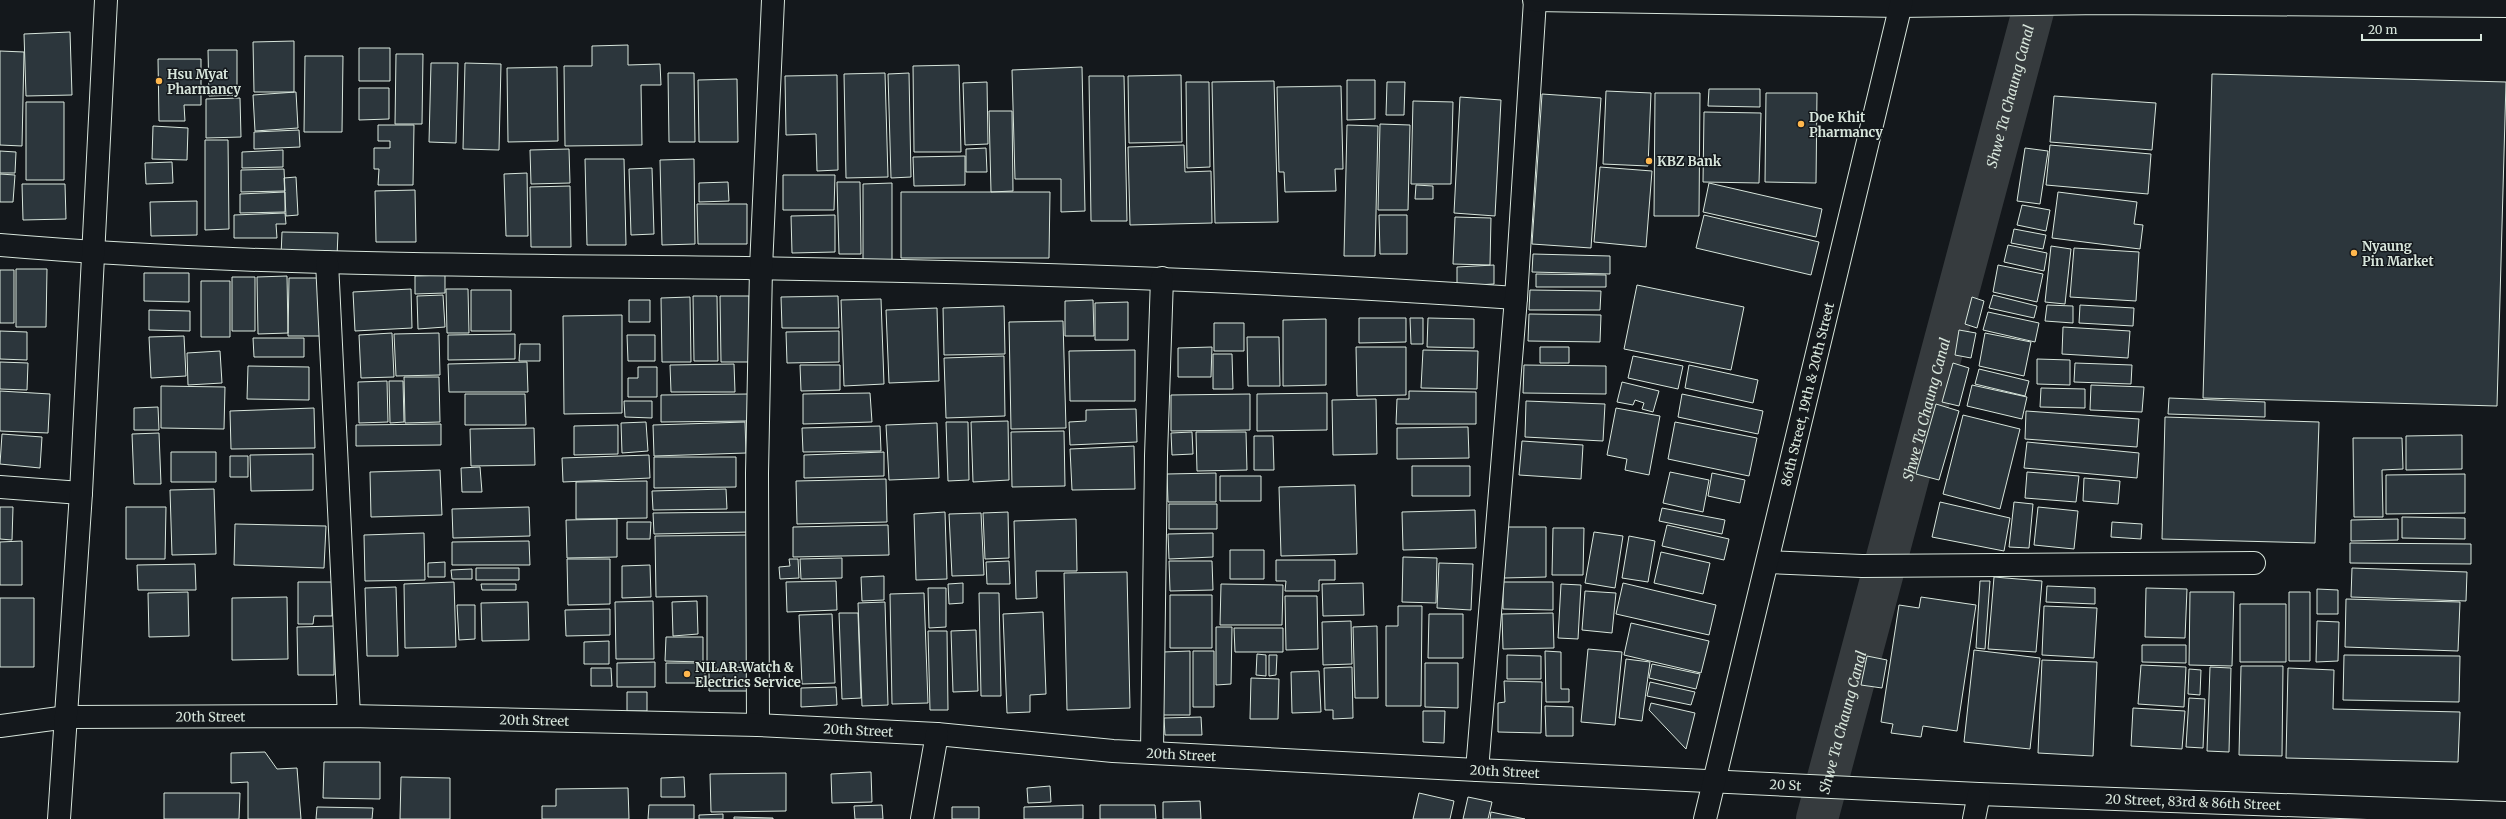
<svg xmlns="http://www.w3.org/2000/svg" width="2506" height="819" viewBox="0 0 2506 819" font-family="Merriweather,serif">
  <rect width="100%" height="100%" fill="#14181c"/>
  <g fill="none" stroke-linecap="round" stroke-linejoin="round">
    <path stroke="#363b3e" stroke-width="42" id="s1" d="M1817,819L2036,0"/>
  </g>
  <path fill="#2c363c" stroke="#d8e6dc" d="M70,32L72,95L26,96L24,34Z
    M294,41V92H254L253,42Z
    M628,45V65L660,64L661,85H641L642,145L565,146L564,66H592V46Z
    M359,48H390V81H359Z
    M208,50H237V95L209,96Z
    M0,51L24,52L22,146L0,145Z
    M396,54H423L422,124H395Z
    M305,56H343L342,132H304Z
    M158,59H201V105H184L185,121H159Z
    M431,63H458L456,143L429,142Z
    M465,63L501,64L499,150L463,149Z
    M959,65L961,152H914L913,66Z
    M557,67L558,141L508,142L507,68Z
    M1082,67L1085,211L1061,212V179H1015L1012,70Z
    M668,73H694L695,142H669Z
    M885,73L888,177L846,178L844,74Z
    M909,73L911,177L891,178L888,74Z
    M2212,74L2506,82L2497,406L2203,398Z
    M837,75L838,170L817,171L816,134L786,135L785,76Z
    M1181,75L1182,142L1129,143L1128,76Z
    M1089,76H1124L1127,221H1091Z
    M737,79L738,142H699L698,80Z
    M1347,80H1375V119L1347,120Z
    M1274,81L1278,222L1215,223L1212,82Z
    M987,82L988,144L965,145L963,83Z
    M1186,82H1209L1210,167L1187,168Z
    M1387,82H1405L1404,115H1386Z
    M1341,86L1343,169H1335L1336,191L1285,192L1284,172H1279L1277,87Z
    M359,88H389V119L359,120Z
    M1709,89H1760V107L1708,106Z
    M1606,91L1651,93L1648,166L1603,164Z
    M296,92L298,128L255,131L253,95Z
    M1655,93H1700L1699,216H1654Z
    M1766,93H1817L1816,183L1765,182Z
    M1542,94L1601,98L1591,248L1532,244Z
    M2054,96L2156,103L2152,150L2050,142Z
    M1460,97L1501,100L1495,216L1454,213Z
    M240,98L241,137L206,138V99Z
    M1413,101L1453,102L1451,184H1411Z
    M26,102H64V180H26Z
    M989,111H1012L1013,191L991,192Z
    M1704,112L1761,113L1759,183L1703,182Z
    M1380,124L1410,125L1408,210H1378Z
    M378,125H414L413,185H378L379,169H374V148H390V141H378Z
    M1347,125L1378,126L1375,256H1344Z
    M153,126L188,128L187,160L152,159Z
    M299,130L300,147L254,149V132Z
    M205,140H228L229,229L205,230Z
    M1184,145L1185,172L1211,171L1212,223L1130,225L1128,147Z
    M2050,145L2151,154L2148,194L2046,185Z
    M986,148L987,172H966V149Z
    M2025,148L2048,151L2040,204L2017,201Z
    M569,149L570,183L531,184L530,150Z
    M283,150V167L242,168V152Z
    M0,151L16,152L15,173H0Z
    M965,156V185L914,186L913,157Z
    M585,159H624L626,245H587Z
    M694,159L695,244L662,245L660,160Z
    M172,162L173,183L146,184L145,163Z
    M1600,167L1652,171L1646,247L1594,242Z
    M652,168L654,234L631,235L629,169Z
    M284,169L285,191L241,192V170Z
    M527,173L528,236H506L504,174Z
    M0,174L15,175L13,202H0Z
    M783,175H835L834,210H783Z
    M296,177L298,215L286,216L284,178Z
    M728,182L729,201L699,202V183Z
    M837,182H860L861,254H839Z
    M892,183V261H863V184Z
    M1709,183L1822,209L1816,237L1703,212Z
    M22,184H65L66,219L23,220Z
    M1416,185L1433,186V199H1415Z
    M570,186L571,247H531L530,187Z
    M415,190L416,242H376L375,191Z
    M285,192V212L240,213V194Z
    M901,192H1050L1049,258H901Z
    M2058,192L2137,202L2134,224L2143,225L2140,249L2052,238Z
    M197,201V235L151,236L150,202Z
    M697,204H747V244H698Z
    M2022,205L2050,210L2046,231L2017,225Z
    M285,213L286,224H276L277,238H234V215Z
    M835,215V252L792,253L791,216Z
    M1379,215H1407V254H1380Z
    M1704,215L1819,242L1811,275L1696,248Z
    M1455,217L1491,218L1490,265L1453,264Z
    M2014,229L2046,235L2043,249L2011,243Z
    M282,232L338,233L337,257L281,256Z
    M2008,245L2047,253L2044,271L2004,262Z
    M2051,246L2071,249L2065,304L2045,302Z
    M2074,248L2139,252L2136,301L2070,297Z
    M1533,254L1610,256V274L1532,272Z
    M1494,265V284L1457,286V267Z
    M1998,265L2043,274L2037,302L1993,292Z
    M16,269H47L46,327H16Z
    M0,270H14V323H0Z
    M144,273H189V302L144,301Z
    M1536,274L1606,275V287H1536Z
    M445,275V293L415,294V276Z
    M287,276L288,333L258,334L257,277Z
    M232,277H255V331H232Z
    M289,278H325L324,336H288Z
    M201,281H230V337H201Z
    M1637,285L1744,307L1731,370L1624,349Z
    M411,289L412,328L355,331L353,292Z
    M446,289H468L469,333H447Z
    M471,290H511V331H471Z
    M1530,290L1601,291L1600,310H1529Z
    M443,295L445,327L418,329L417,296Z
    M1993,295L2037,306L2034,318L1989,308Z
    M693,296H717L718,361H694Z
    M720,296H749L750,362H721Z
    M838,296L839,328H782L781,297Z
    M690,297L691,362H662L661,298Z
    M1972,297L1984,301L1977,328L1965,324Z
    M881,299L884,384L844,386L841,300Z
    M629,300H650V322H629Z
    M1093,300L1094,336H1065V301Z
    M1128,302V340H1095V303Z
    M2047,305L2073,306V323L2045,321Z
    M2080,305L2134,308L2133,326L2079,323Z
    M1004,306L1005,354L944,355L943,308Z
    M937,308L939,381L889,383L886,310Z
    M149,310L190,311V331L149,330Z
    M1988,312L2039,323L2035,342L1983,330Z
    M1529,314L1601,315L1600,342L1528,341Z
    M622,315V413L564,414L563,316Z
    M1359,318H1406V342L1359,343Z
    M1410,318H1423V344H1411Z
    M1428,318L1474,319V348L1427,347Z
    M1326,319V385L1283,386V320Z
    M1063,321L1066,428L1011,429L1009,322Z
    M1214,323H1244V351H1214Z
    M2063,327L2130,331L2128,358L2062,354Z
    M1959,330L1976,333L1971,358L1955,355Z
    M0,331L27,332V360L0,359Z
    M839,331V362L787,363L786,332Z
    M392,333L394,377L361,378L359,335Z
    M439,333L440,375L396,376L394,334Z
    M1985,333L2031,342L2024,376L1979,366Z
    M515,334V359L448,360V335Z
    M627,335H655V361H628Z
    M184,336L186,376L151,378L149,337Z
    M1247,337H1279L1280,386H1248Z
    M253,338H304V357H254Z
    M520,344H540V361H519Z
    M1212,347L1211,377H1178V348Z
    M1356,347H1406V395L1357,396Z
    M1540,347H1569V363H1540Z
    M1135,350V401H1070L1069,351Z
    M1423,350L1478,351L1477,389L1421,388Z
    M220,351L222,383L188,385L187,353Z
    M1213,354H1232L1233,389H1213Z
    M1004,356L1005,416L946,418L944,358Z
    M1633,356L1683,366L1678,389L1628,378Z
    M2037,359L2070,360V385L2037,384Z
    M0,362L28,363L27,390L0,389Z
    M527,362L528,392H449L448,364Z
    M1953,363L1969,368L1959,406L1942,402Z
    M2075,363L2132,365L2131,384L2074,382Z
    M734,364L735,392H671L670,365Z
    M800,365H840V390L801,391Z
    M1524,365L1606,366V394L1523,393Z
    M1689,365L1758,380L1753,403L1685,388Z
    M248,366L309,367V400L247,399Z
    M638,367H657V397H628V378H638Z
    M1979,369L2029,381L2025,396L1975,384Z
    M404,377H439L440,422L405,423Z
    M387,381L388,422L359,423L358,382Z
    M389,381H403L404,422L390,423Z
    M1622,382L1659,391L1653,412L1642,409L1644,403L1635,400L1633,405L1617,402Z
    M1972,385L2027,397L2022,419L1967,406Z
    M2091,385L2144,387L2142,412L2090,410Z
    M161,386L225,387L224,429L161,428Z
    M2041,388L2085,389V408L2040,407Z
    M0,391L50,394L48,433L0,431Z
    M1409,391L1476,392V424H1396L1397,399H1409Z
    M870,393L872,422L803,424V394Z
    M1327,393V430L1257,431V394Z
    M465,394H525L526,425H465Z
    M749,394V421L661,422V395Z
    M1250,394V430L1171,431V395Z
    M1682,394L1763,411L1758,434L1678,417Z
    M2169,398L2265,402V417L2168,414Z
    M1376,399L1377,454L1333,455L1332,400Z
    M624,401H652V418L625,417Z
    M1526,401L1605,404L1603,441L1525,437Z
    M1936,404L1959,411L1939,480L1916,474Z
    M158,407L159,430H134V408Z
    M314,408L315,448L231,449L230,411Z
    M1616,408L1660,416L1649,475L1625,470L1627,459L1607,455Z
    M1136,409L1137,442L1070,445L1069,422L1086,421V410Z
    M2026,411L2139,419L2137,447L2025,439Z
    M1963,415L2020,429L2000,509L1943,494Z
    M2165,417L2319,422L2315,543L2162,539Z
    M1008,421L1009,480L973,482L971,422Z
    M646,422L648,451L622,453L621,423Z
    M745,422L746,453L654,456L653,425Z
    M946,422H968L969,480L948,481Z
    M1675,422L1757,438L1749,476L1668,459Z
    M937,423L939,478L889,480L886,425Z
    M441,424V445L356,446V425Z
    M618,425V454L574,455V426Z
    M880,426L881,451L803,452L802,428Z
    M1468,427L1469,458L1397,459V428Z
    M534,428L535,465L471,466L470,429Z
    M1064,431L1065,486L1012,487L1011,432Z
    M1192,432L1193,454L1172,455L1171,433Z
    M1196,432H1246L1247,470L1197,471Z
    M159,433L161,484H134L132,434Z
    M2,434L42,437L40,468L0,464Z
    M2462,435V469L2406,470V436Z
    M1254,436H1273L1274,470H1254Z
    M2353,438H2402L2403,469L2382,470L2383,517H2354Z
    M1522,441L1583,445L1581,479L1519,475Z
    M2027,442L2139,453L2137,478L2024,468Z
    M1134,446L1135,489L1072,490L1070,449Z
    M171,452H216V482H171Z
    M884,452V476L804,478V455Z
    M313,454V490L251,491L250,455Z
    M649,455L650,478L563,482L562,458Z
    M230,456H248V477H230Z
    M654,457H736V487L654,488Z
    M1412,466H1470V496H1412Z
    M480,467L482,492H462L461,468Z
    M440,470L442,515L371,517L370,472Z
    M1670,472L1709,480L1703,512L1663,503Z
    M2027,472L2079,476L2076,502L2025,498Z
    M1216,473V502H1168L1167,474Z
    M1712,473L1745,480L1740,503L1708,496Z
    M2465,474V513L2386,514V475Z
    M1220,476H1261V501H1220Z
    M2084,478L2120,481L2118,504L2083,501Z
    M886,479L887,522L797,524L796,481Z
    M647,481V518L576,519V482Z
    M1355,485L1357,554L1281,556L1279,487Z
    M214,489L216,554L172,555L170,490Z
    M726,489L727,509L653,510L652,491Z
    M1940,502L2010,518L2004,551L1932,537Z
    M2014,502L2033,504L2029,548L2009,547Z
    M1169,504H1217V529H1169Z
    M0,507H13L12,540L0,539Z
    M126,507H166L165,559H126Z
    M529,507L530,536L453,538L452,509Z
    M2038,507L2078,511L2074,549L2034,545Z
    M1662,508L1725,520L1722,534L1659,521Z
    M1475,510L1476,548L1403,550L1402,512Z
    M750,512L751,532L654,534L653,513Z
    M945,512L947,579L916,580L914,514Z
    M1008,512L1009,558L985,559L983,513Z
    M981,513L984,575L952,576L949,514Z
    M2402,517L2465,518V539L2402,538Z
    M617,519V557L567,558L566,520Z
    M1076,519L1077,571H1036L1037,598L1016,599L1014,521Z
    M2398,519V540L2351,541V520Z
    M627,522H651L650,539H627Z
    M2112,522L2142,524L2141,539L2111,537Z
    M235,524L326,526L324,568L234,565Z
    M888,525L889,555L793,557V527Z
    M1667,525L1729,539L1724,560L1662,546Z
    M1504,527H1546V577L1504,578Z
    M1553,528H1584L1583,575H1552Z
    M1594,532L1623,536L1615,588L1585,583Z
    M424,533L425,580L365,581L364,535Z
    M1213,533V557L1169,559L1168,534Z
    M748,535L751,667L707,668V596L656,597L655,536Z
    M1629,536L1655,541L1648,582L1622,578Z
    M22,541V585H0V542Z
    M529,541L530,565H452V542Z
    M2350,543L2471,544V564L2350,563Z
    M1230,550H1264V579H1230Z
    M1661,552L1710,563L1703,594L1654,583Z
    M1403,557L1437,558L1436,603L1402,602Z
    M842,558V578L801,579L800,559Z
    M567,559H610V604L568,605Z
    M789,559H798L799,578L780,579L779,567L790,566Z
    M1276,560H1335V580H1319V591H1285L1286,581H1276Z
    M1009,561L1010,584H987L986,562Z
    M1169,561H1212L1213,590L1170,591Z
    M445,562V577H428V563Z
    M1439,563L1473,564L1471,610L1437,608Z
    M195,564L196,590H138L137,565Z
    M650,565L651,597L622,598V566Z
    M476,568H519V580H476Z
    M2352,568L2467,572L2466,601L2351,597Z
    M472,569V579H452L451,570Z
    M1127,572L1130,708L1067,710L1064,573Z
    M884,576V600L862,601L861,577Z
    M1994,577L2042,581L2036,652L1988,649Z
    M836,581L837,610L787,612L786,582Z
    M1980,581H1990L1985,649L1976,648Z
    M298,582H332V616H314L313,624H298Z
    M454,582L456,647L405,648L404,584Z
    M1503,582H1553V610L1503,609Z
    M963,583V603L949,604L948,584Z
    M1363,583L1364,615L1323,616L1322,584Z
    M1623,583L1716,605L1709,635L1616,614Z
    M481,584H516V590H482Z
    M1221,584L1283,585L1282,625H1220Z
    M1561,584L1581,585L1578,639L1558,638Z
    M2047,586L2095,588V604L2046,602Z
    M396,587L398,656H367L365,588Z
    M928,588H946V627L929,628Z
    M2146,588L2187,589L2185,638L2145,637Z
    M2317,589L2338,590V614H2317Z
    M1585,591L1616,593L1612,633L1582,630Z
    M188,592L189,636L149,637L148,593Z
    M2190,592H2234L2232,666L2189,665Z
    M2289,592H2310V661H2289Z
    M924,593L928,703L892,704L890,594Z
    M979,593H999L1001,696H981Z
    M1170,595H1212V648H1170Z
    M1285,596H1317L1318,649L1286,650Z
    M287,597L288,659L232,660V598Z
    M1921,597L1976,605L1957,731L1923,726L1921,737L1891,733L1893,724L1881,722L1899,605L1919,608Z
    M0,598H34V667H0Z
    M2346,599L2460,602L2458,651L2345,647Z
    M653,601L654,659H616L615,602Z
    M697,601L698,634L673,636L672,602Z
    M528,602L529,640L482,641L481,603Z
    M885,602L888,705L862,706L858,603Z
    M2240,604H2286V662H2240Z
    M457,605H475V639L459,640Z
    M1398,606H1422L1421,706H1386V626H1398Z
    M2044,606L2097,608L2094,658L2042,655Z
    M610,609V635L566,636L565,610Z
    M1043,612L1046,694L1030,695V712L1007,713L1003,614Z
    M839,613H858L861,698L842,699Z
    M1553,613L1554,648L1503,649L1502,614Z
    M832,614L835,683L802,684L799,615Z
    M1429,614H1463V658H1428Z
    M1351,621L1352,664L1323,665L1322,622Z
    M2317,621L2339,622L2338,661L2316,662Z
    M1631,623L1709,641L1701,673L1624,655Z
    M334,626V675H298L297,627Z
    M1377,626L1378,698H1355L1353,627Z
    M1216,627H1232L1231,684L1216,685Z
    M1234,628H1283V652H1235Z
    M976,630L978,691L953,692L951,631Z
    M928,631H947L948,710H930Z
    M666,637H703V662L665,661Z
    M609,641V664H584V642Z
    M2142,645H2186V663L2142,662Z
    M1588,649L1622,652L1615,725L1581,722Z
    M1974,650L2040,658L2030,749L1964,742Z
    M1190,651V715H1163V652Z
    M1193,651H1214V707H1193Z
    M1545,651L1561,652V689H1569V702H1546Z
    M1257,654L1266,655V676L1256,675Z
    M1269,655H1277L1276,675L1269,676Z
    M1507,655L1541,656V679H1507Z
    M2344,655L2460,656L2459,702L2343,700Z
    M1867,656L1887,660L1882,688L1861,685Z
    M1626,659L1650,662L1642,721L1619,718Z
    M2042,660L2097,662L2093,756L2038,753Z
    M655,662V687H617V663Z
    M666,663H705V683H666Z
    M1425,663H1458V708L1425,707Z
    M1652,664L1700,674L1696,689L1649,678Z
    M2141,665L2186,667L2184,707L2138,704Z
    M2241,666H2283L2282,756L2239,755Z
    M1352,667L1353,718L1333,719V710H1325L1324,668Z
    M2210,667L2231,668L2229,752L2207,751Z
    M591,668H611L612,686H591Z
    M2288,668L2334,670L2333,709L2460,712L2458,762L2286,758Z
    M709,669L751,671L750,691H709Z
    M2189,669L2201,670L2200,695L2188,694Z
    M1319,671L1321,712L1292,713L1291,672Z
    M1251,678L1279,679L1278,719H1250Z
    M1504,681L1542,682L1541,733L1498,732V703L1505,702Z
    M1650,682L1695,692L1691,705L1647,696Z
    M836,687L837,705L801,707V688Z
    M627,692H647V711H627Z
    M2189,698L2205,699L2203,748L2186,747Z
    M1651,703L1695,713L1686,749L1649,710Z
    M1545,706L1573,707V736H1546Z
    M2133,708L2185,711L2182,749L2131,746Z
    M1423,711H1445L1444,743L1423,742Z
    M1201,717L1202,735H1165L1164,718Z
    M265,752L277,769L297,768L301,819H248V782L231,783V753Z
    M324,762H380V799L323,798Z
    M871,772L872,802L832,803L831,774Z
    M786,773V811L711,812L710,774Z
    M401,777L450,778V819H400Z
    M684,777L685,797H661V778Z
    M1050,786L1051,802L1028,803L1027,788Z
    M628,788L629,819H542V806H556V789Z
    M164,793H240L239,819H164Z
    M1419,793L1454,801L1450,819H1413Z
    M1468,797L1492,802L1488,819H1463Z
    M1200,801L1201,819H1163V802Z
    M649,805H694V819H648Z
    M882,805L883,819H855L854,806Z
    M1083,805V819H1024V807Z
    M1100,805H1155L1156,819H1100Z
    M317,807L373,808L372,819H316Z
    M952,807H979V819H952Z
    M1491,812L1525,819H1490Z
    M723,814V819H699V815Z
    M734,817L773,818V819H734Z"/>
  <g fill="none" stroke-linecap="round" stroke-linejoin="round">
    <g stroke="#d8e6dc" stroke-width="24">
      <g id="street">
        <path d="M0,245C248,266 498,265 746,268C1003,272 1260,280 1516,298"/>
        <path d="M327,262L349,716"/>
        <path d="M0,487L81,493"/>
        <path d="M1768,562L1862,566L2254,563"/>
        <path d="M758,725L757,473L761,268L773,0"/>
        <path id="s2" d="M0,726L67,717L349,716L758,725L937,734L1113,751L1477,770L1979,794L2506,813"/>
        <path d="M1152,752L1156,456L1162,278"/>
        <path d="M1477,770L1516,298L1535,0"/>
        <path d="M59,819L81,493L106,0"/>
        <path d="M922,819L937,734"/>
        <path d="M1974,819L1979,794"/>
      </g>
    </g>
    <g stroke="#d8e6dc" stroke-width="24">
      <g id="secondary">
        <path d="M1534,0L1900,6L2103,3L2506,6"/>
        <path id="s3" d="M1705,819L1902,0"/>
      </g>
    </g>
    <use href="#street" stroke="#14181c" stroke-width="22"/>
    <use href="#secondary" stroke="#14181c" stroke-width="22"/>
  </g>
  <g fill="#ffb74d" stroke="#14181c" stroke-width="1.5">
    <circle cx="159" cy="81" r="4"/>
    <circle cx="1801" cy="124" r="4"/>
    <circle cx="1649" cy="161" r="4"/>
    <circle cx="2354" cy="253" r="4"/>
    <circle cx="687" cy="674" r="4"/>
  </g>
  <g text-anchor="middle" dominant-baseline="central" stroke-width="3" stroke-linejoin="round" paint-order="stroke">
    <g font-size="13" font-weight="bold" fill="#d8e6dc" stroke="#14181c" text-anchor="start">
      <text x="167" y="74">Hsu Myat<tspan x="167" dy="15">Pharmancy</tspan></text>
      <text x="1809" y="117">Doe Khit<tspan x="1809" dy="15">Pharmancy</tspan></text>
      <text x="1657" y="161">KBZ Bank</text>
      <text x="2362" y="246">Nyaung<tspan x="2362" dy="15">Pin Market</tspan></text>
      <text x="695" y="667">NILAR Watch &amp;<tspan x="695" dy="15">Electrics Service</tspan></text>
    </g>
    <g font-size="13" fill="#d8e6dc" stroke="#14181c">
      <text stroke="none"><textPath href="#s3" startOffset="437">86th Street, 19th &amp; 20th Street</textPath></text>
      <text stroke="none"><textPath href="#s2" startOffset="211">20th Street</textPath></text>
      <text stroke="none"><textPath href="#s2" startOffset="535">20th Street</textPath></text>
      <text stroke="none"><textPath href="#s2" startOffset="859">20th Street</textPath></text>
      <text stroke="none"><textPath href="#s2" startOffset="1183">20th Street</textPath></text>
      <text stroke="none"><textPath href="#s2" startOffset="1507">20th Street</textPath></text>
      <text stroke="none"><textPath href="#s2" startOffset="1788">20 St</textPath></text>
      <text stroke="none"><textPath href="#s2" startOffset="2196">20 Street, 83rd &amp; 86th Street</textPath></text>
    </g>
    <g font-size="14" font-style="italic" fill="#d8e6dc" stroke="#14181c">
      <text stroke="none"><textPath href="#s1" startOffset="748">Shwe Ta Chaung Canal</textPath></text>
      <text stroke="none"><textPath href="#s1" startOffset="424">Shwe Ta Chaung Canal</textPath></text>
      <text stroke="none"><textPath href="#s1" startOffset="100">Shwe Ta Chaung Canal</textPath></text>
    </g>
  </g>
  <path d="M2362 34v6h119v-6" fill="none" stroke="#d8e6dc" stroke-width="2"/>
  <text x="2368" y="34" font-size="12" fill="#d8e6dc" stroke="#14181c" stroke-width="3" paint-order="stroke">20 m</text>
</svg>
